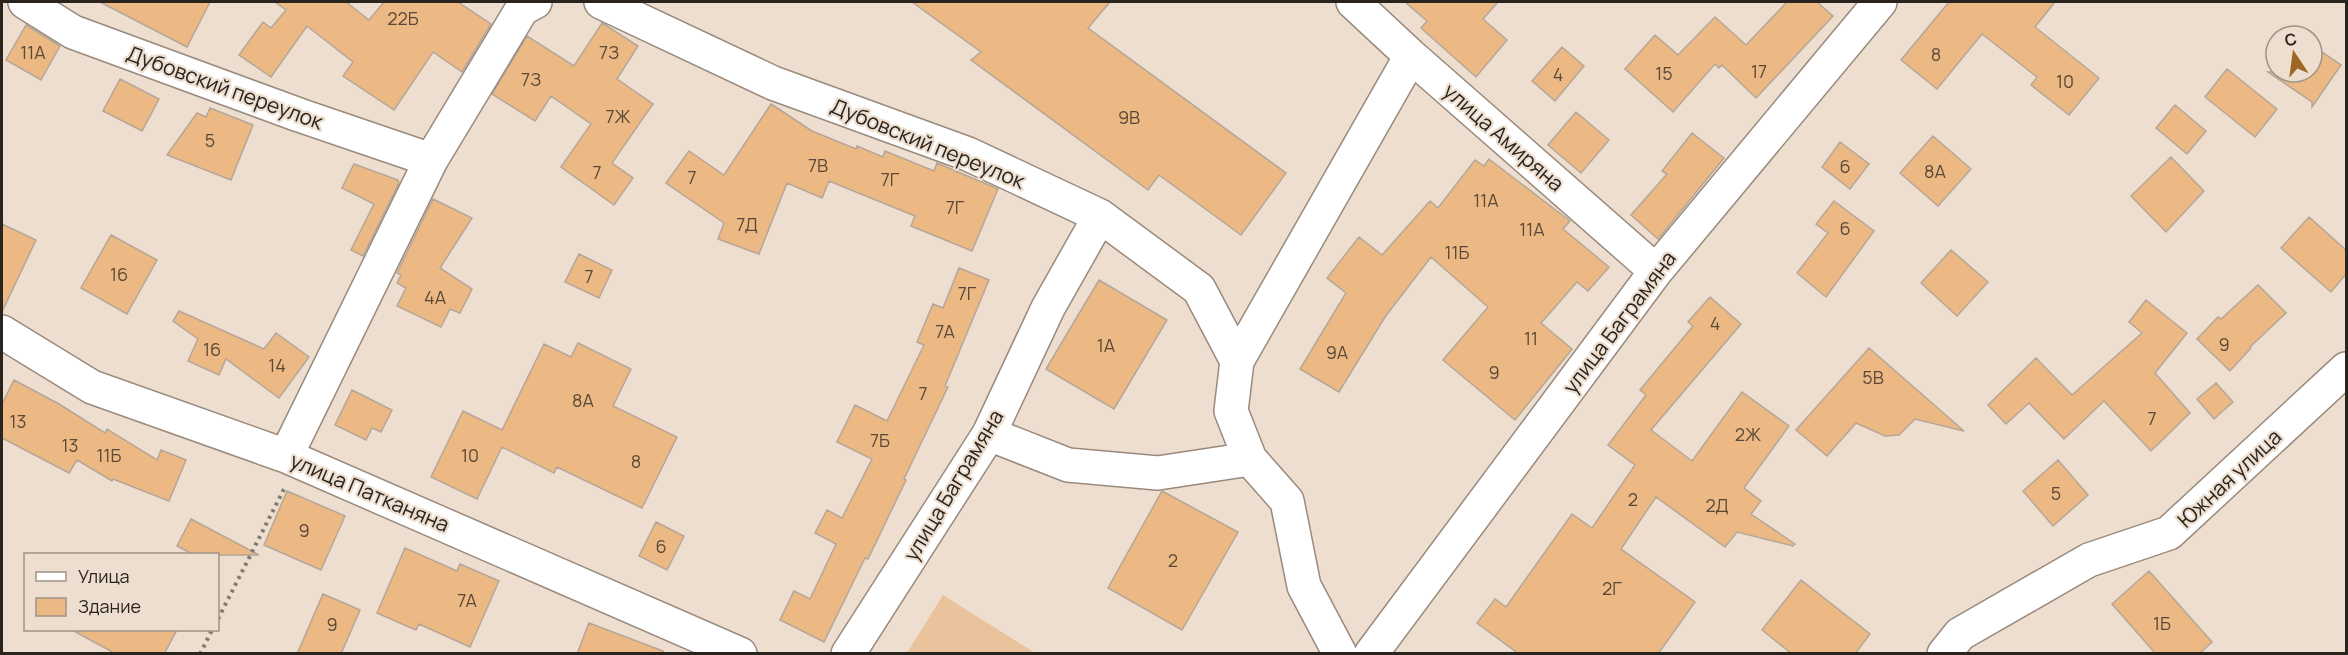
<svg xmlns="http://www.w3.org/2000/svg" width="2348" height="655" viewBox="0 0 2348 655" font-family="Manrope,sans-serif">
  <rect width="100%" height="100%" fill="#eddecf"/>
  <path fill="#eac39c" d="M943,595L1035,653H907Z"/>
  <path fill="#ecb984" stroke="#b5a698" stroke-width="1.5" d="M100,2H210L187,47Z
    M275,2H346L369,20L384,2H458L491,24L462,72L433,52L394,110L343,76L353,62L307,26L271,77L239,55L263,22L271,28L286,10Z
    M912,2H1110L1088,28L1286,173L1241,235L1159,175L1148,190L971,60L981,52Z
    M1405,2H1498L1483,19L1507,40L1476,77L1421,28L1427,21Z
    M1787,2H1817L1833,16L1756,98L1722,65L1719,68L1715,64L1673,112L1625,69L1655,35L1678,55L1715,17L1746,45Z
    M1949,2H2055L2035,27L2099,78L2069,115L2031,85L2037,77L1982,34L1937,89L1901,60Z
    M602,23L638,46L617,79L653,104L612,163L633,178L614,205L561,167L591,124L551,96L535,121L492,94L527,36L574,66Z
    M26,25L60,46L41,80L6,60Z
    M2312,45L2341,65L2312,107V102L2268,72H2312Z
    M1562,47L1584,66L1555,101L1532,81Z
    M2227,69L2277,109L2255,137L2205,97Z
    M120,79L159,99L142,131L103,111Z
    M771,104L812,131L856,149L857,146L883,157L885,151L934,171L937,163L998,189L972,251L911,226L915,216L829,181L822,198L787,183L759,254L718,239L724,223L666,183L689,151L724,175Z
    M2175,105L2206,131L2187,154L2156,128Z
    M210,108L253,125L231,180L167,155L197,113L206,117Z
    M1576,112L1609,140L1581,173L1548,145Z
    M1692,133L1724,158L1658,239L1631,215L1667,174L1662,171Z
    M1933,136L1971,169L1938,206L1900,173Z
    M1840,142L1869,164L1850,189L1822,167Z
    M2171,157L2204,191L2166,232L2131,196Z
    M1489,159L1570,221L1563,229L1609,267L1588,291L1577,282L1541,323L1572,349L1515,420L1443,360L1488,307L1431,257L1385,317L1339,392L1300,369L1346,293L1327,278L1359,237L1382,255L1430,201L1438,208L1475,160L1484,166Z
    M354,164L398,180L399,183L363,256L351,250L374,204L342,188Z
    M433,199L472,218L440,268L472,289L460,313L450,309L441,327L397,306L406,288L397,283L401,275L397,273Z
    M1834,201L1874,231L1826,297L1797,273L1828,233L1816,224Z
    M2309,217L2346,250V274L2331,292L2281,248Z
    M2,224L36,240L2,312Z
    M111,235L157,260L127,314L81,288Z
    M1951,250L1988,282L1957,316L1921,283Z
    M579,254L612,270L599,298L565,282Z
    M959,268L989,280L945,386L948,387L904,479L906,480L868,559L865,558L824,642L780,620L794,591L810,599L836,544L815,533L827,510L842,518L872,459L837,442L855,405L887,421L924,345L917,342L933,304L943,308Z
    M1099,280L1167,320L1114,409L1046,369Z
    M2258,285L2286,313L2250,347L2251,348L2230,371L2197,339L2218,317L2221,319Z
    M1710,297L1741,324L1651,430L1692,461L1742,392L1789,426L1744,488L1761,501L1751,514L1795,544L1793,546L1737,532L1725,547L1656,497L1621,549L1695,602L1658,654H1519L1477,623L1495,599L1506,607L1572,514L1592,528L1635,465L1608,445L1646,395L1640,390L1693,326L1688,322Z
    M2146,300L2187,333L2155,373L2190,413L2151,451L2104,401L2064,439L2029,403L2006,424L1988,405L2036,358L2072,395L2142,333L2129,322Z
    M179,311L264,349L276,333L309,357L279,398L226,359L219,375L188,361L198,339L173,321Z
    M578,343L631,369L613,406L677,437L642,508L557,467L554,473L502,447L477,499L431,477L463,411L502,430L544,344L571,357Z
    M1869,348L1964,431L1915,419L1899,435L1885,436L1856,423L1827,456L1796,430Z
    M14,380L59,404L105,433L107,429L157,460L161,450L186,460L169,501L113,479L112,481L77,460L69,473L2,438V404Z
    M2216,383L2233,402L2214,419L2197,399Z
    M352,390L392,410L381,432L372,428L366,440L335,425Z
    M2058,460L2088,495L2053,526L2023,491Z
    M287,491L345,516L321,570L264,545Z
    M1162,491L1238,532L1182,630L1108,588Z
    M191,519L259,555H194L177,546Z
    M656,522L684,536L667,570L639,556Z
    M405,548L457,571L460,564L499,581L470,647L419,624L416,630L377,613Z
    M2149,571L2212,642L2199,654H2156L2112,604Z
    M1801,580L1870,634L1855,654H1792L1762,630Z
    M323,594L360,610L341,654H297Z
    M589,623L663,651V654H577Z
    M72,630H177L164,654H116Z"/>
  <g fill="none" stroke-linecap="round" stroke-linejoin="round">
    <g stroke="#998a7d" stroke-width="36">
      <path id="street" d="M25,2L73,32L299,115L431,160
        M601,2L773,83L968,154L1100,216L1199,289L1237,361
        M1353,2L1411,56L1656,271
        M2,332L92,387L286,456L740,654
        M989,434L1068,465L1158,473L1250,459
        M286,456L431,160L522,9L535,2
        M848,654L989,434L1048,308L1100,216
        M1340,654L1304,586L1287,501L1250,459L1231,411L1237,361L1411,56
        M1371,654L1656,271L1880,2
        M1944,654L1960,634L2089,560L2169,533L2346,369"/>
    </g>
    <path stroke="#837a6f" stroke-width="4" stroke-dasharray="3 4.5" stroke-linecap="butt" d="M218,619L284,489
      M200,654L212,630"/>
    <use href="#street" stroke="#fff" stroke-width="33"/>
  </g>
  <g text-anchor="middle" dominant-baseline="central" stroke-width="4.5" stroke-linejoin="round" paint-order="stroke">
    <g font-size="18" fill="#5a4938">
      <text x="403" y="18">22Б</text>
      <text x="33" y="52">11А</text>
      <text x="609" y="52">7З</text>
      <text x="1936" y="54">8</text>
      <text x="1759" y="71">17</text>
      <text x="1664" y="73">15</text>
      <text x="1558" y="74">4</text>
      <text x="531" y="79">7З</text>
      <text x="2065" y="81">10</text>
      <text x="618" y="116">7Ж</text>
      <text x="1129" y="117">9В</text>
      <text x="210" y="140">5</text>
      <text x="818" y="165">7В</text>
      <text x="1845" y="166">6</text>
      <text x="1935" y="171">8А</text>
      <text x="597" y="172">7</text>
      <text x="692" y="177">7</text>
      <text x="890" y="179">7Г</text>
      <text x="1486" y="200">11А</text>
      <text x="955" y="207">7Г</text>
      <text x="747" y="224">7Д</text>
      <text x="1845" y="228">6</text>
      <text x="1532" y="229">11А</text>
      <text x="1457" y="252">11Б</text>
      <text x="119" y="274">16</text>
      <text x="589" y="276">7</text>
      <text x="967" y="293">7Г</text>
      <text x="435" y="297">4А</text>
      <text x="1715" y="323">4</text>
      <text x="945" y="331">7А</text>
      <text x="1531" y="338">11</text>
      <text x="2224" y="344">9</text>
      <text x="1106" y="345">1А</text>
      <text x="212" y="349">16</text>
      <text x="1337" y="352">9А</text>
      <text x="277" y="365">14</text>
      <text x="1494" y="372">9</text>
      <text x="1873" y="377">5В</text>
      <text x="923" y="393">7</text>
      <text x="583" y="400">8А</text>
      <text x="2152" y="418">7</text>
      <text x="18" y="421">13</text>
      <text x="1748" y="434">2Ж</text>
      <text x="880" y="440">7Б</text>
      <text x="70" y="445">13</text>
      <text x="109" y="455">11Б</text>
      <text x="470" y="455">10</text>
      <text x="636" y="461">8</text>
      <text x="2056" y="493">5</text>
      <text x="1633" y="499">2</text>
      <text x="1717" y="505">2Д</text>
      <text x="304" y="530">9</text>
      <text x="661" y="546">6</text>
      <text x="1173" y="560">2</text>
      <text x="1612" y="588">2Г</text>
      <text x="467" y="600">7А</text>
      <text x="2162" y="623">1Б</text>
      <text x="332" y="624">9</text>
    </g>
    <g font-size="21" fill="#29241e" stroke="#eddecf">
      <text transform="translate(225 87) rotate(20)">Дубовский переулок</text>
      <text transform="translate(1504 137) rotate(41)">улица Амиряна</text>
      <text transform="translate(928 143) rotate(22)">Дубовский переулок</text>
      <text transform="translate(1619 322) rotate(-53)">улица Баграмяна</text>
      <text transform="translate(2229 478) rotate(-43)">Южная улица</text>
      <text transform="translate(953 485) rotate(-59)">улица Баграмяна</text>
      <text transform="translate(370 492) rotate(23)">улица Патканяна</text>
    </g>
  </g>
  <rect width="2348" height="655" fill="none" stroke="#29241e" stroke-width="6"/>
  <rect x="24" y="553" width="195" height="78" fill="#eddecf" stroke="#9f9488" stroke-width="1.5"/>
  <rect x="36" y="572" width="30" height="9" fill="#ffffff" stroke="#9f9488" stroke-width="1.5"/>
  <text x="78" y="583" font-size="18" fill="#29241e">Улица</text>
  <rect x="36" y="598" width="30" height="18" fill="#ecb984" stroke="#9f9488" stroke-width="1.5"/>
  <text x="78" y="613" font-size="18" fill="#29241e">Здание</text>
  <g transform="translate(2294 54) rotate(347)"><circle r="28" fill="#eddecf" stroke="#9f9488" stroke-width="1.5"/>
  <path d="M0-4.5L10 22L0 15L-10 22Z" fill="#9e6523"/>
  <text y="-9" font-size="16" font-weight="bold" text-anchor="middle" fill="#29241e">С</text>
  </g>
</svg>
